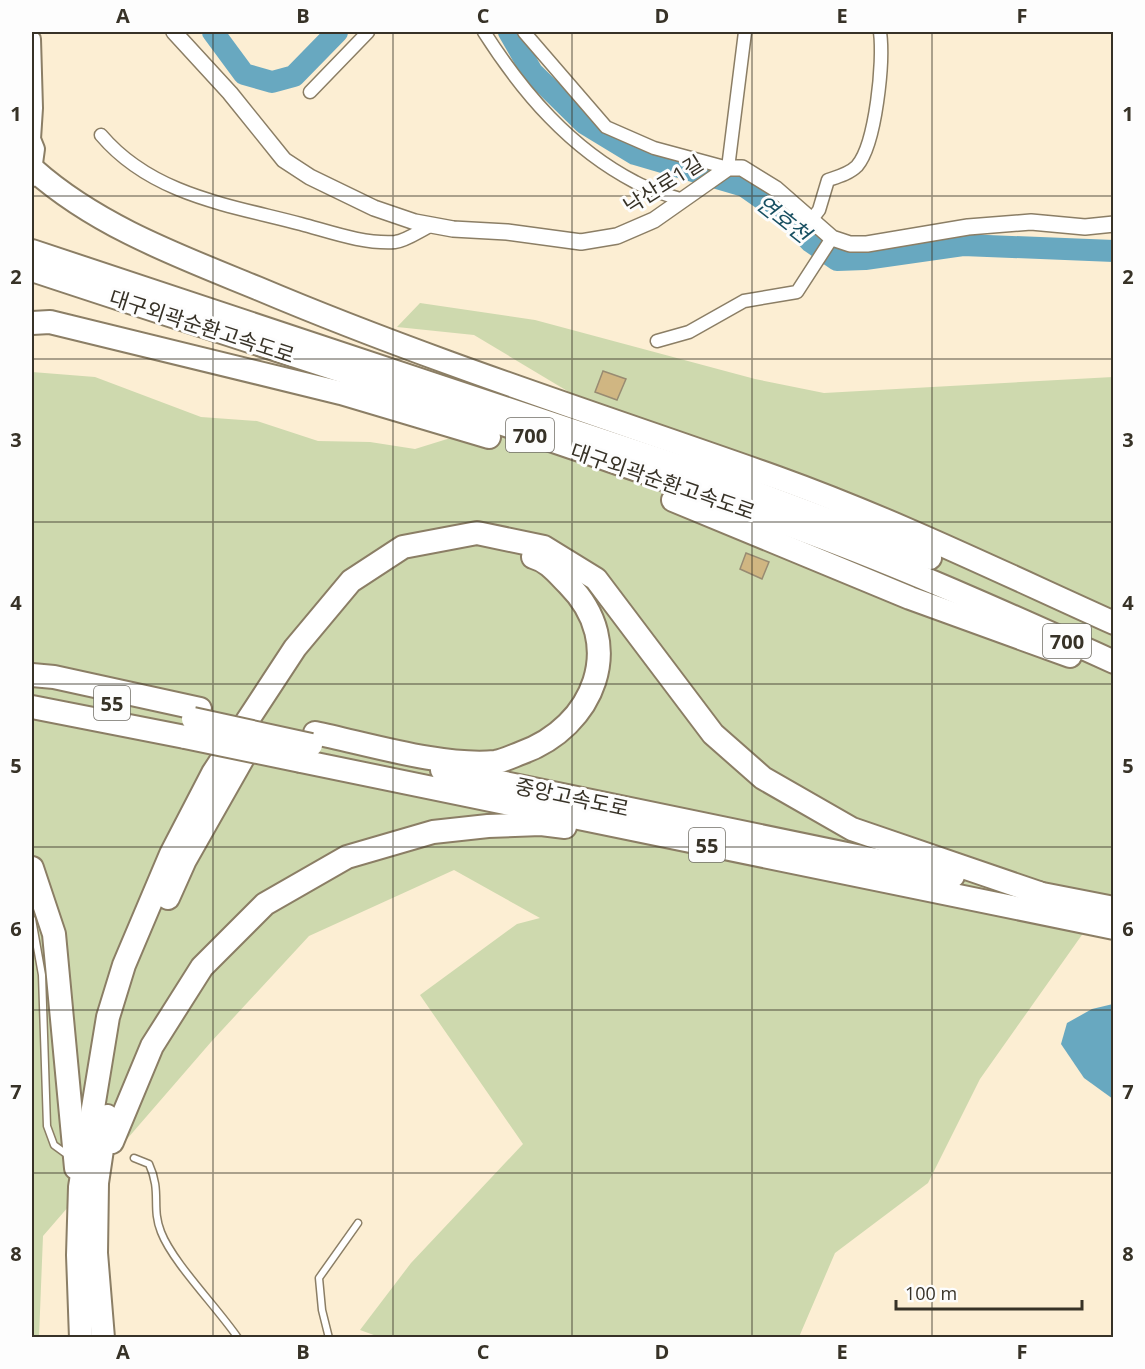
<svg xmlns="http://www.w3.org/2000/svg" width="1145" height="1369" font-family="'Open Sans','Noto Sans KR',sans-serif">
  <rect width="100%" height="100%" fill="#fceed3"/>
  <path fill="#ced9ae" d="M 420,303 L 535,320 L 755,379 L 824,393 L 1113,377 L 1113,891 L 980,1079 L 928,1183 L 835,1253 L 799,1337 L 382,1338 L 360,1330 L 411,1263 L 523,1144 L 420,995 L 517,924 L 540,918 L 454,870 L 309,936 L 211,1042 L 43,1236 L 39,1337 L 32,1337 L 32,372 L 95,377 L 201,417 L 257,421 L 318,441 L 370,442 L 415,449 L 579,398 L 474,335 L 397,327 Z"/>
  <path fill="#68a8c0" d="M 1113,1004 L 1114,1004 L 1113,1099 L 1084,1078 L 1061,1044 L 1067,1023 L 1092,1009 Z"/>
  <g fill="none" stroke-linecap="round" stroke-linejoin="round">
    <g stroke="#68a8c0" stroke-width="22">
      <path d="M 213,32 L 244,74 L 272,82 L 294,76 L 337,32"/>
      <path d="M 509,32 L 532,72 L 584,123 L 635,154 L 744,186 L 784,214 L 811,242 L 837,260 L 865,259 L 963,245 L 1114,251"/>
    </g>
  </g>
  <g fill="#d0b682" stroke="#988b72" stroke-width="1.5">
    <path d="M 603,371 L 626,379 L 617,400 L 595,392 Z"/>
    <path d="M 746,553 L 769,562 L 762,579 L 740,569 Z"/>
  </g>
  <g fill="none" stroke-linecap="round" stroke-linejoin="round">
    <g stroke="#8b7e65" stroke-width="9">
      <g id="service">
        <path d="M 32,919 L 42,975 L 47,1126 L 54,1145 L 65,1153"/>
        <path d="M 134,1158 L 149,1164 C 162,1192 151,1207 161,1232 C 173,1263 217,1307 238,1338"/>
        <path d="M 329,1338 L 322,1310 L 319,1278 L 358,1223"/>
      </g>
    </g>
    <g stroke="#8b7e65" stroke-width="15">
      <g id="minor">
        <path d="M 484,32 C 523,93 570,148 635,182 C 649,190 666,194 682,200"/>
        <path d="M 524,32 L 606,127 L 654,148 L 728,168 L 745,32"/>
        <path d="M 310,92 L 368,32"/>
        <path d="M 101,135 C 152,195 229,205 301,224 C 331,232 363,244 395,242 C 406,241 421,230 432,225"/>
        <path d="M 812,219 L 819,210 L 828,180 C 837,177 849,174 857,166 C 876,144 884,61 880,32"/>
        <path d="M 657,341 L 689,332 L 744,301 L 797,292 L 832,238"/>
      </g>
    </g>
    <g stroke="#8b7e65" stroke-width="18">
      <path id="tertiary" d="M 174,32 L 230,93 L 284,160 L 310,177 L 374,208 L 415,222 L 453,229 L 507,232 L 581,242 L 617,236 L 654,220 L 728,168 L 742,168 L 776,189 L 832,238 L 850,244 L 867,244 L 968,227 L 1031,222 L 1085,227 L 1114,224"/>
    </g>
    <g stroke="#8b7e65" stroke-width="20">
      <path id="secondary" d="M 32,39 L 34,108 L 32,139 L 36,149 L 32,178"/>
    </g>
    <g stroke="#8b7e65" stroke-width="26">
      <g id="motorway">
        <path d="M 34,170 C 97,226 179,256 257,288 C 427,360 603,416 778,478 C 892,519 1003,573 1114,623"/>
        <path d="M 32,251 L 733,484 L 930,558"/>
        <path d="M 32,270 C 297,358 565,439 826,539 C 923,576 1019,619 1114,662"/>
        <path d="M 32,323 L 50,322 L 341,393 L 489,437"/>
        <path d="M 673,500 L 910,598 L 1070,656"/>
        <path d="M 32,675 L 54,677 L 200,709"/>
        <path d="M 32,707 L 185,737"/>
        <path d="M 315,733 C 368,744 442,767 495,762 C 503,761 513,756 521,753 C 594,727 628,644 568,584 C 557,573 548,561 533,557"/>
        <path d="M 301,761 L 1114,928"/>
        <path d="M 442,770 L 953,876"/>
        <path d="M 32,868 L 54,934 L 76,1168"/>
        <path d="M 1027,891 L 1114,908"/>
        <path d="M 168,898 L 185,860 L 256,735"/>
        <path d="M 112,1142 L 152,1046 L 202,967 L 265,904 L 347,857 L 433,832 L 488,826 L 541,824 L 565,827"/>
        <path d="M 81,1338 L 78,1255 L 80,1187 L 108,1017 L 124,965 L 171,854 L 213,773 L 295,648 L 351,581 L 403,547 L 477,533 L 544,547 L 596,579 L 713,734 L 763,778 L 852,829 L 1039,893"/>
        <path d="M 103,1338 L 96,1253 L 97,1183 L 107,1116"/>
      </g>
    </g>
    <use href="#service" stroke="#fff" stroke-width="6"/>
    <use href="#minor" stroke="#fff" stroke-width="12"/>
    <use href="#tertiary" stroke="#fff" stroke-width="15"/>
    <use href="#secondary" stroke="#fff" stroke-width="16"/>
    <use href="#motorway" stroke="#fff" stroke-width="22"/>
    <g stroke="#8b7e65" stroke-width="26" stroke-linecap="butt">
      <g id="motorway-bridge">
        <path d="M 193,719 L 311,745"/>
        <path d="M 185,737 L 301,761"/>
      </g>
    </g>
    <use href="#motorway-bridge" stroke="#fff" stroke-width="22"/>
  </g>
  <path fill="none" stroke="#373227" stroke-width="1.5" stroke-opacity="0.55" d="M 213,32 L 213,1338M 393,32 L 393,1338M 572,32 L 572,1338M 752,32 L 752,1338M 932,32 L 932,1338M 32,196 L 1114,196M 32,359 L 1114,359M 32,522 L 1114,522M 32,684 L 1114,684M 32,847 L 1114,847M 32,1010 L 1114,1010M 32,1173 L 1114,1173"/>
  <g text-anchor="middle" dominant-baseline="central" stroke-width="6" stroke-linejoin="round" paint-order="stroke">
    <g fill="#fdfdfd" stroke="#726f67" stroke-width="1.5">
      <rect x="506" y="418" width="48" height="34" rx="4.5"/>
      <rect x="1043" y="624" width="48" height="34" rx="4.5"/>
      <rect x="94" y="686" width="36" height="34" rx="4.5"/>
      <rect x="689" y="828" width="36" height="34" rx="4.5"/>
    </g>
    <g font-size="20" font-weight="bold" fill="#373227">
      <text x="530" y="435">700</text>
      <text x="1067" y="641">700</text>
      <text x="112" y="703">55</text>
      <text x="707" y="845">55</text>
    </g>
    <g font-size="21" fill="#373227" stroke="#fdfdfd">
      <text transform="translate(663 184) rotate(-32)">낙산로1길</text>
      <text transform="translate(202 326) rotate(18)">대구외곽순환고속도로</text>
      <text transform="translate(663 481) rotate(19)">대구외곽순환고속도로</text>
      <text transform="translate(572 797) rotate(12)">중앙고속도로</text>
    </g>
    <g font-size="22" font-style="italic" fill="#184f61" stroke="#fdfdfd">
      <text transform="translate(784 218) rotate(38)">연호천</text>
    </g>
  </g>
  <rect width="1145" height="1369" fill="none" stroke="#fdfdfd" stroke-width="66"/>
  <path d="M896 1300v9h186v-9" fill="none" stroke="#373227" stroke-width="3"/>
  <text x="905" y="1300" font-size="18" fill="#373227" stroke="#fdfdfd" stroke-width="4.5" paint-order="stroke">100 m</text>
  <rect x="33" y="33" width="1079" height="1303" fill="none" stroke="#373227" stroke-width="2"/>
  <g font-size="20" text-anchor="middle" font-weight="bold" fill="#373227">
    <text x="123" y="23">A</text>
    <text x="303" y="23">B</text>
    <text x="483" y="23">C</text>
    <text x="662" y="23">D</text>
    <text x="842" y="23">E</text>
    <text x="1022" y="23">F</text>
    <text x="16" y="121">1</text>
    <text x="1128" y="121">1</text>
    <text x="16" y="284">2</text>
    <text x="1128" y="284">2</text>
    <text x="16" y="447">3</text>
    <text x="1128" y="447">3</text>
    <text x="16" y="610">4</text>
    <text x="1128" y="610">4</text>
    <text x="16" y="773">5</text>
    <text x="1128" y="773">5</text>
    <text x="16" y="936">6</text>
    <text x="1128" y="936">6</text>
    <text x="16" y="1099">7</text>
    <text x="1128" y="1099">7</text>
    <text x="16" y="1261">8</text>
    <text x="1128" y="1261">8</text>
    <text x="123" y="1359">A</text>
    <text x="303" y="1359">B</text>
    <text x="483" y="1359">C</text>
    <text x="662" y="1359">D</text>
    <text x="842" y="1359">E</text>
    <text x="1022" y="1359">F</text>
  </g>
</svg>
